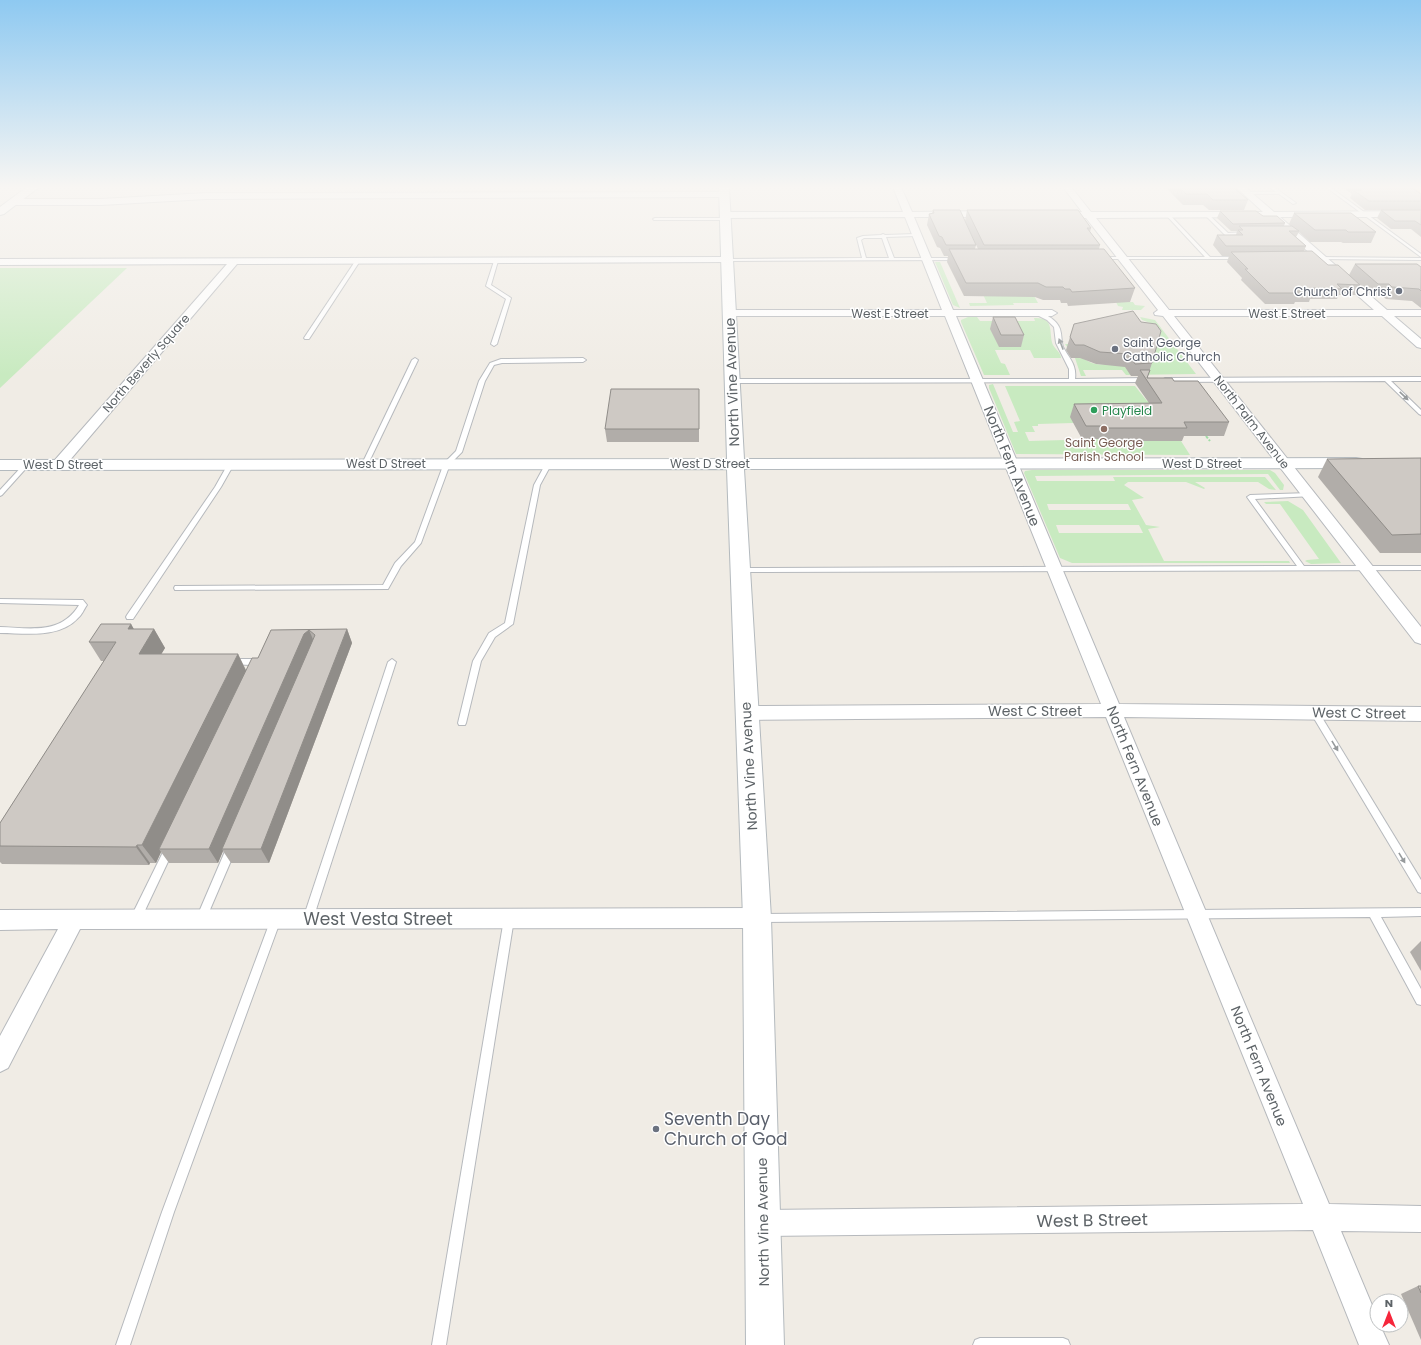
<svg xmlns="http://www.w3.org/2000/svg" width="1421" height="1345" font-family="Poppins,sans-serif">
  <rect width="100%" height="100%" fill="#f0ece5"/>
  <g fill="#c8eac0" fill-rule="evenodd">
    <path d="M 935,262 L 940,262 L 960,308 L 953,305 Z"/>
    <path d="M 0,268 L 127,268 L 0,388 Z"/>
    <path d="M 1024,277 L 1038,303 L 1013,303 L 1014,305 L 970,306 L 969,303 L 987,303 L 979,286 Z"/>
    <path d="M 1116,302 L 1133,302 L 1135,305 L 1145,306 L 1141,310 L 1122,310 L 1123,307 L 1118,306 Z"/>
    <path d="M 968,317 L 977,317 L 980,321 L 1035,321 L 1034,318 C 1056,317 1048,333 1053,345 C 1056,350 1061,353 1061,358 L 1034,358 L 1030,350 L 995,350 L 1001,363 L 1005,364 L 1010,375 L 984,375 L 961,322 L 961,320 Z"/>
    <path d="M 1140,317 L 1155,320 L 1196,374 L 1126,375 L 1122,370 L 1083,370 L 1086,376 L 1081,376 L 1075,358 L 1065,344 L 1068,344 C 1076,352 1085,362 1096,364 C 1112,368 1147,343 1161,335 L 1157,333 L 1153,324 L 1142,320 Z"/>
    <path d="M 993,384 L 1013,432 L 1018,432 L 1014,422 L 1020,421 L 1005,386 L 1135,386 L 1147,401 L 1164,401 L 1073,423 L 1038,424 L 1038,426 L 1032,426 L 1035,432 L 1025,432 L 1029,441 L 1101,439 L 1103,441 L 1181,441 L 1190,455 L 1016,454 L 989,388 L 989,385 Z"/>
    <path d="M 1032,470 L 1270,470 L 1275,473 L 1284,485 L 1283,490 L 1280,490 L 1268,474 L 1035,476 L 1037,481 L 1115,481 L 1113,477 L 1265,477 L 1276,490 L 1269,489 L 1258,482 L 1195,482 L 1205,488 L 1204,489 L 1186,482 L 1128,482 L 1124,485 L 1144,498 L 1132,500 L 1146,525 L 1160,527 L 1148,529 L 1164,561 L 1289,561 L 1290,563 L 1072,563 L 1060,558 L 1024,473 L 1025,471 ZM 1047,504 L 1128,504 L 1131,510 L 1049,510 ZM 1056,525 L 1139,525 L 1143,533 L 1059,533 Z"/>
    <path d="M 1288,501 L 1303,510 L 1341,563 L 1311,564 L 1305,561 L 1307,560 L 1319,559 L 1280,504 L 1266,504 L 1264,502 Z"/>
  </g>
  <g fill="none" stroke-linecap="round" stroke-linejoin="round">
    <g stroke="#b6b9bd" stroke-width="2">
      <g id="lane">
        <path d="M 1270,187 L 1274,187 L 1296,203 L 1293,204 L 1279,194 L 1247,194 L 1245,193 L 1247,192 L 1276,192 Z"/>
        <path d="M 1326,187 L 1330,187 L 1421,254 L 1421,257 Z"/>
        <path d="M 1166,213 L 1168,213 L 1210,257 L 1238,257 L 1240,258 L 1238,259 L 1100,259 L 1100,258 L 1102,257 L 1205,257 L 1166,215 Z"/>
        <path d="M 1205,213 L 1207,213 L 1228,233 L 1248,232 L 1250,233 L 1248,234 L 1225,235 L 1205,215 Z"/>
        <path d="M 655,218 L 726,218 L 728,219 L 726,220 L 654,220 L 653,219 Z"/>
        <path d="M 883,234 L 885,235 L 916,234 L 918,235 L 916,236 L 886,237 L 894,258 L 958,258 L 960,259 L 958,260 L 727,261 L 725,260 L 727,259 L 862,258 L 857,238 L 863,236 L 881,235 ZM 864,238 L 882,238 L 889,258 L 866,258 L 861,240 Z"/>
        <path d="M 1318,257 L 1421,258 L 1421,260 L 1316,259 L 1316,258 Z"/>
        <path d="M 356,260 L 360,261 L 309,339 L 305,339 L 304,338 Z"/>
        <path d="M 496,260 L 498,261 L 491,285 L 511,298 L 497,344 L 494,346 L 491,344 L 506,299 L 486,286 L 494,261 Z"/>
        <path d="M 1035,312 C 1044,312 1057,320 1060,329 C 1062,335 1061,341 1063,347 C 1069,358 1077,365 1075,379 L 1147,378 L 1150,380 L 1147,382 L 732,383 L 729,381 L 732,379 L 1069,379 L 1069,369 L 1056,343 L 1054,327 L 1047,320 L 1035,314 Z"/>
        <path d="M 415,358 L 418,360 L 368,464 L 367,465 L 363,465 L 362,464 L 412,360 Z"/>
        <path d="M 501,359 L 583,358 L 586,360 L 583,362 L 502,363 L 494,365 L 485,381 L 462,452 L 450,464 L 421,543 L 401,566 L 388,589 L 175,590 L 174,588 L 175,586 L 178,586 L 383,585 L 395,563 L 415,542 L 444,463 L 456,451 L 479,381 L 490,363 Z"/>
        <path d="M 1421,377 L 1421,381 L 1391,381 L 1421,410 L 1421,415 L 1419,414 L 1385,381 L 1165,382 L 1162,380 L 1165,378 Z"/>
        <path d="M 549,461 L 552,463 L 540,485 L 513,624 L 495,637 L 481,661 L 466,723 L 465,725 L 459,725 L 458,723 L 473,661 L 489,633 L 505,623 L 534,485 L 546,463 Z"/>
        <path d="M 27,462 L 29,463 L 29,465 L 2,495 L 0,496 L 0,490 L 25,463 Z"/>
        <path d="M 231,462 L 234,464 L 221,487 L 133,619 L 127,619 L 126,617 L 127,615 L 215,487 L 228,464 Z"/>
        <path d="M 1310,493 L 1313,495 L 1312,496 L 1255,499 L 1304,566 L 1421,566 L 1421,570 L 740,572 L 736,570 L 740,568 L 1297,566 L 1247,497 L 1250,495 Z"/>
        <path d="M 0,599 L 80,600 L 83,600 L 87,605 C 84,609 82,615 78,618 C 59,639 25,633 0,633 L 0,627 C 30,628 61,635 79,605 L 0,603 Z"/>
        <path d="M 231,659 L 254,659 L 257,660 L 259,667 L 255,670 L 252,669 L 251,665 L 228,664 L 227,662 Z"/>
        <path d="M 392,659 L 396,662 L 313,919 L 312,922 L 308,923 L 304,922 L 303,919 L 388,662 Z"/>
        <path d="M 1315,710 L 1318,711 L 1421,880 L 1421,893 L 1418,892 L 1312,715 L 1311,713 L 1312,711 Z"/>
        <path d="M 169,845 L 172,846 L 174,849 L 140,921 L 136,922 L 132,921 L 131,918 L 132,915 L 166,846 Z"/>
        <path d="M 231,845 L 234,846 L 236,849 L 206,919 L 205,922 L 201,923 L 197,922 L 196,919 L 226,849 L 228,846 Z"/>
        <path d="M 1421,908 L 1421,916 L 1381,917 L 1421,989 L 1421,1005 L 1417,1004 L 1370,917 L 760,922 L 756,921 L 755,918 L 756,915 L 760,914 Z"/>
        <path d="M 276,915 L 280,916 L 281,919 L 174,1212 L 130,1345 L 116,1345 L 162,1212 L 271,919 L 272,916 Z"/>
        <path d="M 509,915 L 513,916 L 514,919 L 446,1345 L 432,1345 L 504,919 L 505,916 Z"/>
        <path d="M 980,1338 L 1063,1338 L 1068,1340 L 1070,1345 L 973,1345 L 975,1340 Z"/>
      </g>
    </g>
    <g stroke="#b6b9bd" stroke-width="2">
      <g id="street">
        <path d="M 893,187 L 901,187 L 912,212 L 989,211 L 993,214 L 989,217 L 914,217 L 953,310 L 1052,310 L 1057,313 L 1052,316 L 956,316 L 1119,704 L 1421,707 L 1421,721 L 1124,717 L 1329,1204 L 1421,1206 L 1421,1232 L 1341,1231 L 1377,1317 L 1377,1325 L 1380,1325 L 1389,1345 L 1359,1345 L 1313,1230 L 763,1236 L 754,1232 L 750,1223 L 754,1214 L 763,1210 L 1303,1204 L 1106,717 L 746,720 L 740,718 L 737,713 L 740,708 L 746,706 L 1101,704 L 945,316 L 729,316 L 724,313 L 729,310 L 942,310 L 905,217 L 726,218 L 722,215 L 726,212 L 903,212 Z"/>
        <path d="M 1063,187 L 1071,187 L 1091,212 L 1263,212 L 1236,187 L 1245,187 L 1274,212 L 1421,211 L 1421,217 L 1280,217 L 1387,310 L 1421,310 L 1421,316 L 1394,316 L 1421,339 L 1421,348 L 1417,347 L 1382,316 L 1174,316 L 1421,627 L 1421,644 L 1415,642 L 1163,316 L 1155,315 L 1154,313 L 1158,310 L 1086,218 L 1056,217 L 1055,215 L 1059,212 L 1082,212 ZM 1269,217 L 1374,310 L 1169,310 L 1096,218 Z"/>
        <path d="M 725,192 L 728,193 L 728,197 L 206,199 L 101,205 L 15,205 L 11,202 L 15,199 L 101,199 L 206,193 Z"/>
        <path d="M 727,257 L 730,258 L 732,260 L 730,262 L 237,264 L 64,467 L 54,467 L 52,464 L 54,461 L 227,264 L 0,265 L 0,259 Z"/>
        <path d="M 757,908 L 765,911 L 768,918 L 765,925 L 757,928 L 80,929 L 8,1068 L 0,1072 L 0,1036 L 58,929 L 0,930 L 0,910 Z"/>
      </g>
    </g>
    <g stroke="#b4babe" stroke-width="2">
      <g id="secondary">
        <path d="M 27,187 L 39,187 L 4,214 L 0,215 L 0,207 Z"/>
        <path d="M 719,187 L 729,187 L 744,459 L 1356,458 L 1362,459 L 1365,463 L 1362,467 L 1356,468 L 744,469 L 771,918 L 784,1345 L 746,1345 L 743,918 L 727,469 L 0,470 L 0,460 L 727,459 Z"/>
      </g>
    </g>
    <g stroke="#fcae53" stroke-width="2">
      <path id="primary" d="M 1411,187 L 1421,187 L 1421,193 Z"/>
    </g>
    <g stroke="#a2dda7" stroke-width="2" stroke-dasharray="3 1.5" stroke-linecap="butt">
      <path d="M 1206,436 L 1210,441"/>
      <path d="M 1078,439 L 1079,442"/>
    </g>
    <use href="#lane" fill="#fff" fill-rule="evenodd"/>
    <use href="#street" fill="#fff" fill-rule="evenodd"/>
    <use href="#secondary" fill="#fff" fill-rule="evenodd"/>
    <use href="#primary" fill="#ffe3ac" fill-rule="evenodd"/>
  </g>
  <g fill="#b1ada9">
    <path d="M 1165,187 L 1233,187 L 1248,200 L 1244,210 L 1209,210 L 1203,205 L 1183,205 Z"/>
    <path d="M 1342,187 L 1410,187 L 1421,194 L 1421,237 L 1411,229 L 1391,229 L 1377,218 L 1381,210 L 1413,210 L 1365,210 L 1350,198 L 1352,194 Z"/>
    <path d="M 933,210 L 976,245 L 975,249 L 978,249 L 965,221 L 967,210 L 1091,228 L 1090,232 L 1100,245 L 1099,249 L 1135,288 L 1130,302 L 1068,306 L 1067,303 L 1061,303 L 1060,300 L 1043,300 L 1035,297 L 964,296 L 947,262 L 948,256 L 944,256 L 940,248 L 937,247 L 927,225 L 929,214 L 932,213 Z"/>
    <path d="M 1220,211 L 1263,216 L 1285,223 L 1284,226 L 1291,226 L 1289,224 L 1294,213 L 1376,232 L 1371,243 L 1343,243 L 1341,242 L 1310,242 L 1299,232 L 1296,237 L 1306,246 L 1304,251 L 1328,265 L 1349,275 L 1355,264 L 1421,267 L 1421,308 L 1412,301 L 1386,299 L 1382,296 L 1372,295 L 1360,285 L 1355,295 L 1339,295 L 1337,299 L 1310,299 L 1309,302 L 1295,302 L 1294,304 L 1265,304 L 1241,280 L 1242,278 L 1227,262 L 1229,256 L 1222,256 L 1213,245 L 1217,235 L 1236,235 L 1237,231 L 1231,231 L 1217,218 Z"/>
    <path d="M 993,317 L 1024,335 L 1021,347 L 999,347 L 990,329 Z"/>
    <path d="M 1074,324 L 1152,363 L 1147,378 L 1174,381 L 1229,422 L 1224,436 L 1184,436 L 1182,441 L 1102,441 L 1101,439 L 1082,439 L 1070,417 L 1074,404 L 1149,403 L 1135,383 L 1138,376 L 1131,376 L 1125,367 L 1096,364 L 1080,358 L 1071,358 L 1066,350 Z"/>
    <path d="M 699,389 L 699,442 L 607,442 L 605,429 Z"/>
    <path d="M 1421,458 L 1421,553 L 1380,553 L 1318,477 L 1327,459 Z"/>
    <path d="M 131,624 L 133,629 L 154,629 L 165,648 L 161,654 L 238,654 L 246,670 L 258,658 L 271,630 L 347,629 L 352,643 L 269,863 L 231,863 L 223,851 L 218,863 L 169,863 L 161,852 L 156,863 L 150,863 L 149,865 L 2,864 L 0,862 L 0,823 L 104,661 L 101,661 L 89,642 Z"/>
    <path d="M 1421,941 L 1421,971 L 1410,952 Z"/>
    <path d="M 1418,1286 L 1421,1286 L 1421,1340 L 1401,1294 Z"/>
  </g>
  <g fill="#908d89">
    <path d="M 131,624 L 142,643 L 128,629 Z"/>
    <path d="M 154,629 L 165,648 L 150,673 L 139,654 Z"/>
    <path d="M 347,629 L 352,643 L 269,863 L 261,849 Z"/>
    <path d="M 309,630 L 315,644 L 222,849 L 223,851 L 218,863 L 209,849 L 304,634 Z"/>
    <path d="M 238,654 L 247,673 L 159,849 L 161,852 L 156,863 L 142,845 Z"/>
    <path d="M 137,845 L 150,863 L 149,865 L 136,847 Z"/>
  </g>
  <g fill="#cec9c4" stroke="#908d89">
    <path d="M 1179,187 L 1233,187 L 1248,200 L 1213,200 L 1207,194 L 1186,194 Z"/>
    <path d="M 1357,187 L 1410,187 L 1421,194 L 1421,201 L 1369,201 L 1353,190 L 1362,190 Z"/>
    <path d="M 933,210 L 960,210 L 976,245 L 946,245 L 942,237 L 939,236 L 929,214 L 934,213 Z"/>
    <path d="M 967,210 L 1078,210 L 1091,228 L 1087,228 L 1100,245 L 984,245 Z"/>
    <path d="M 1381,210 L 1421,210 L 1421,225 L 1415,221 L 1395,221 Z"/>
    <path d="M 1220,211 L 1256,211 L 1263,216 L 1277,216 L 1285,223 L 1233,224 Z"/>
    <path d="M 1294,213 L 1351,213 L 1376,232 L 1348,232 L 1346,230 L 1315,230 Z"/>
    <path d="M 1239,226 L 1292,226 L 1299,231 L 1289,231 L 1306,246 L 1226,246 L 1217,235 L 1243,235 L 1238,230 L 1243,230 Z"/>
    <path d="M 949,249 L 1104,249 L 1135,288 L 1072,292 L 1070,289 L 1065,289 L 1063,287 L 1046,287 L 1038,283 L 966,283 Z"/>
    <path d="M 1312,251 L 1328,265 L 1338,265 L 1360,285 L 1337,284 L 1342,289 L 1311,288 L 1314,291 L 1296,291 L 1299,293 L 1269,293 L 1245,269 L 1248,269 L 1231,252 Z"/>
    <path d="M 1355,264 L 1417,264 L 1421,267 L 1421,291 L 1419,289 L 1392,287 L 1389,284 L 1378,284 Z"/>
    <path d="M 1133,311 L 1141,322 L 1156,324 L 1161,331 L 1152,363 L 1135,364 L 1129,354 L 1100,352 L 1084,345 L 1075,345 L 1070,337 L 1074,324 Z"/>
    <path d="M 993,317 L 1015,317 L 1024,335 L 1001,335 Z"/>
    <path d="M 1140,370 L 1150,370 L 1147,378 L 1172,378 L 1174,381 L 1198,381 L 1229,422 L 1184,422 L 1187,428 L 1107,428 L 1106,426 L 1086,426 L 1074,404 L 1162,403 Z"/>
    <path d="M 611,389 L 699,389 L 699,429 L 605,429 Z"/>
    <path d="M 1421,458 L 1421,534 L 1392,535 L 1327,459 Z"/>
    <path d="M 101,624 L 131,624 L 128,629 L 154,629 L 139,654 L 238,654 L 142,845 L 137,845 L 136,847 L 0,846 L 0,823 L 116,642 L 89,642 Z"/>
    <path d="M 347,629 L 261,849 L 222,849 L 315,635 L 309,630 L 304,634 L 209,849 L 159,849 L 252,658 L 258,658 L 271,630 Z"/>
    <path d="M 1418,1286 L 1421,1286 L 1421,1293 Z"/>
  </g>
  <defs><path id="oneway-solid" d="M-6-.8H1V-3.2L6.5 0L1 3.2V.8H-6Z"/></defs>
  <g fill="#969a9c">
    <use href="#oneway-solid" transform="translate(1061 344) rotate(-111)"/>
    <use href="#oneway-solid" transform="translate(1404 396) rotate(44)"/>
    <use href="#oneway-solid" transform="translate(1335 746) rotate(59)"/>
    <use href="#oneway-solid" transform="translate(1402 858) rotate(59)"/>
  </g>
  <linearGradient id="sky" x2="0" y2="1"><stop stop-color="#8ec9f1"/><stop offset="0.5" stop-color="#f8f6f3"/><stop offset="1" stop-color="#f8f6f3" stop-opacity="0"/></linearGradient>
  <rect width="1421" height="375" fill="url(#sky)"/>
  <g fill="#6b7280" stroke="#fff" stroke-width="1.5">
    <circle cx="1399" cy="291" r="4"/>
    <circle cx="1115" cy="349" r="4"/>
    <circle cx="656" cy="1129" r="4"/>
  </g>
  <circle fill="#2e9e5b" stroke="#fff" stroke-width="1.5" cx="1094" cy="410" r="4"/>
  <circle fill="#8d6e63" stroke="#fff" stroke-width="1.5" cx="1104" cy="429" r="4"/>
  <g text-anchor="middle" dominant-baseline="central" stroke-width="3" stroke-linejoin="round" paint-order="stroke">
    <g font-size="12" fill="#5b616d" stroke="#fff" text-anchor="end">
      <text x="1391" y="291">Church of Christ</text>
      <text x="1123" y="342" text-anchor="start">Saint George<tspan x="1123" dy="14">Catholic Church</tspan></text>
    </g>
    <g font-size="12" fill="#5d6367" stroke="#fff">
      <text x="890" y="313">West E Street</text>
      <text x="1287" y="313">West E Street</text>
      <text transform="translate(146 363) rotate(-49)">North Beverly Square</text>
      <text transform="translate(1252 422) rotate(52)">North Palm Avenue</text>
      <text x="386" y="463">West D Street</text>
      <text x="710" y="463">West D Street</text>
      <text x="1202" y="463">West D Street</text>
      <text x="63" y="464">West D Street</text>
    </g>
    <g font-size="12" fill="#27864d" stroke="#fff" text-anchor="start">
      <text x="1102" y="410">Playfield</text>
    </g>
    <g font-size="12" fill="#785e54" stroke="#fff">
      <text x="1104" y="442">Saint George<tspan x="1104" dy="14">Parish School</tspan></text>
    </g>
    <g font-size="14" fill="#5d6367" stroke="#fff">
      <text transform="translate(732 382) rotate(-92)">North Vine Avenue</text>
      <text transform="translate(1012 466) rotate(68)">North Fern Avenue</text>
      <text x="1035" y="711">West C Street</text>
      <text transform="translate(1359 713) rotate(1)">West C Street</text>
      <text transform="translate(749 766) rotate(-93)">North Vine Avenue</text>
      <text transform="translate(1135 766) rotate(68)">North Fern Avenue</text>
      <text transform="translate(1259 1066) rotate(68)">North Fern Avenue</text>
      <text transform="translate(763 1222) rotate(-91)">North Vine Avenue</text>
    </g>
    <g font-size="17" fill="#5d6367" stroke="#fff">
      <text x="378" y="919">West Vesta Street</text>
      <text transform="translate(1092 1220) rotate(-1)">West B Street</text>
    </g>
    <g font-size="17" fill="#5b616d" stroke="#fff" text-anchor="start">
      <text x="664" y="1119">Seventh Day<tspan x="664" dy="20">Church of God</tspan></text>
    </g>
  </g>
  <g transform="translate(1389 1313)"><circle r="19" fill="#ffffff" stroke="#bec1c2"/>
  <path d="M0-3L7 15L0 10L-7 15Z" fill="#f6263b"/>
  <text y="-6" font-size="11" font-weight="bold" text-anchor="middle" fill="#5d6367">N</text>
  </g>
</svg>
